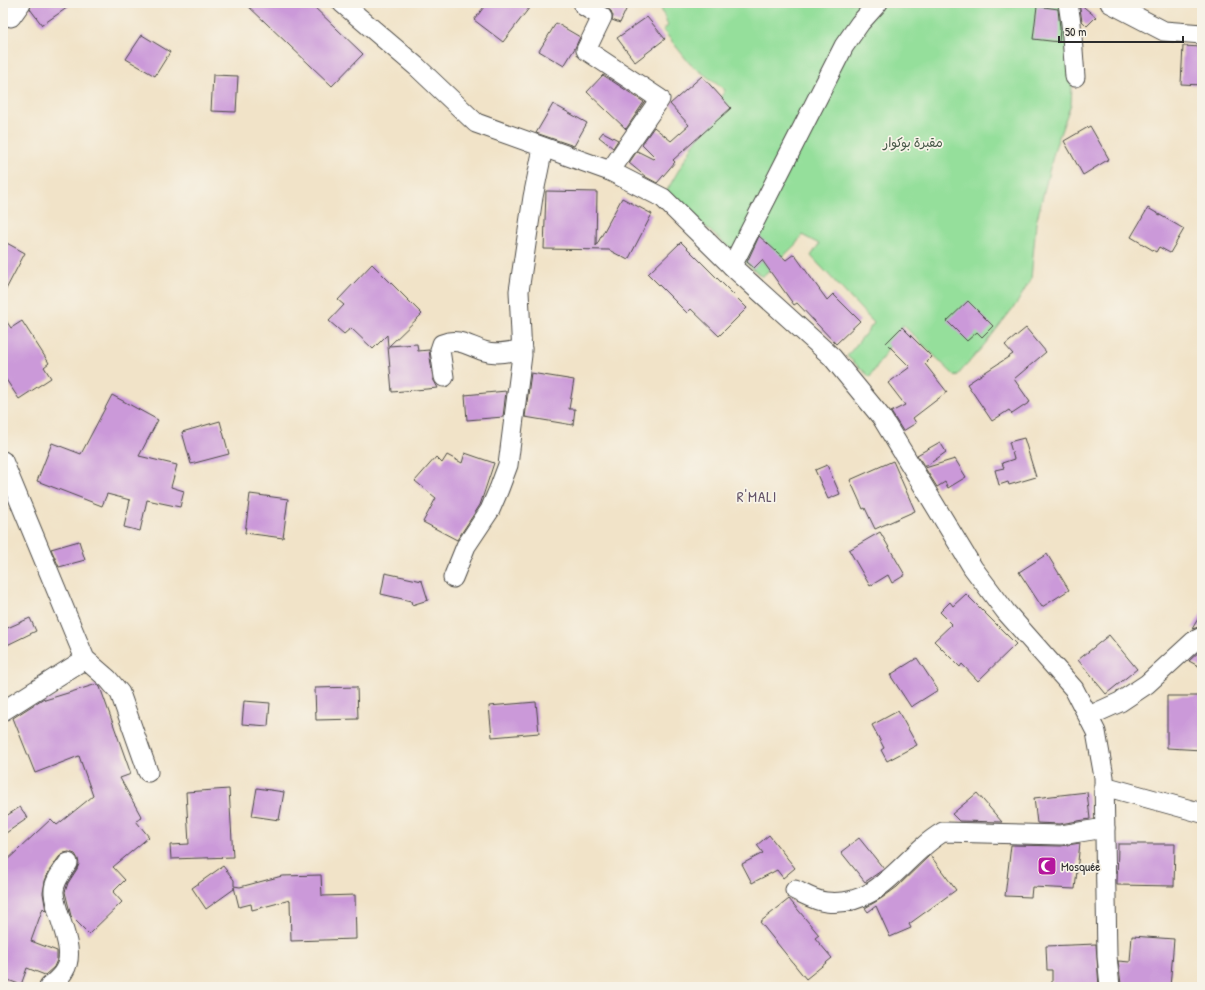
<svg xmlns="http://www.w3.org/2000/svg" width="1205" height="990" font-family="'Patrick Hand','Playpen Sans Arabic',sans-serif">
  <rect width="100%" height="100%" fill="#f7f3e8"/>
  <filter id="ink" filterUnits="userSpaceOnUse"><feTurbulence type="fractalNoise" baseFrequency=".025" numOctaves="2"/><feDisplacementMap in="SourceGraphic" scale="8" xChannelSelector="R" yChannelSelector="G"/><feConvolveMatrix kernelMatrix="1 2 1 2 8 2 1 2 1" color-interpolation-filters="sRGB"/></filter>
  <filter id="wash" filterUnits="userSpaceOnUse"><feTurbulence type="fractalNoise" baseFrequency=".012" numOctaves="4" result="noise"/><feDisplacementMap in="SourceGraphic" scale="16" xChannelSelector="R" yChannelSelector="G"/><feGaussianBlur stdDeviation="0.9" result="paint"/><feColorMatrix in="noise" values="0 0 0 0 0 0 0 0 0 0 0 0 0 0 0 0 0 1.4 0 .05"/><feComposite in="paint" operator="in"/></filter>
  <g filter="url(#wash)">
    <rect width="100%" height="100%" fill="#f1e3c8"/>
    <path fill="#95df9b" stroke="#608563" d="M 659,3 L 1065,3 L 1073,68 L 1071,104 L 1055,148 L 1036,223 L 1031,279 L 1017,303 L 985,344 L 956,377 L 903,325 L 870,377 L 847,356 L 874,323 L 811,256 L 819,244 L 802,235 L 796,244 L 762,277 L 666,192 L 725,90 L 690,64 L 663,30 L 668,26 Z"/>
    <g id="blocks">
      <g fill="#cb99d9">
        <path d="M 32,3 L 74,3 L 42,25 L 30,9 Z"/>
        <path d="M 245,3 L 310,3 L 363,54 L 332,86 Z"/>
        <path d="M 487,3 L 533,3 L 503,42 L 474,20 Z"/>
        <path d="M 600,3 L 629,3 L 620,23 L 612,20 L 613,16 L 611,11 Z"/>
        <path d="M 1079,3 L 1096,17 L 1087,26 L 1082,21 Z"/>
        <path d="M 1037,6 L 1058,9 L 1060,28 L 1059,42 L 1033,39 Z"/>
        <path d="M 647,17 L 665,39 L 635,62 L 617,38 Z"/>
        <path d="M 556,23 L 580,37 L 575,48 L 564,66 L 539,51 Z"/>
        <path d="M 142,35 L 170,52 L 155,76 L 126,59 Z"/>
        <path d="M 1183,46 L 1202,47 L 1202,85 L 1181,84 Z"/>
        <path d="M 213,75 L 238,76 L 236,112 L 211,111 Z"/>
        <path d="M 603,75 L 644,102 L 626,129 L 587,92 Z"/>
        <path d="M 702,76 L 731,108 L 673,160 L 675,162 L 657,183 L 646,177 L 629,163 L 637,151 L 653,159 L 655,157 L 642,144 L 654,127 L 671,141 L 689,125 L 670,104 Z"/>
        <path d="M 553,104 L 587,123 L 574,146 L 536,133 Z"/>
        <path d="M 1090,126 L 1109,159 L 1083,175 L 1064,141 Z"/>
        <path d="M 603,132 L 618,140 L 613,148 L 599,137 Z"/>
        <path d="M 546,191 L 597,192 L 596,246 L 622,198 L 652,214 L 628,260 L 609,250 L 544,249 Z"/>
        <path d="M 1148,208 L 1184,229 L 1170,253 L 1159,247 L 1156,252 L 1131,237 Z"/>
        <path d="M 759,236 L 786,260 L 794,254 L 827,300 L 833,294 L 860,321 L 836,344 L 797,303 L 794,305 L 762,260 L 754,268 L 747,262 Z"/>
        <path d="M 3,241 L 25,253 L 3,295 Z"/>
        <path d="M 681,242 L 747,308 L 719,336 L 691,309 L 687,313 L 648,274 Z"/>
        <path d="M 372,264 L 422,314 L 389,346 L 417,344 L 418,351 L 429,350 L 433,379 L 438,388 L 392,392 L 387,335 L 373,349 L 351,328 L 344,334 L 329,321 L 344,305 L 338,300 Z"/>
        <path d="M 968,301 L 993,326 L 982,337 L 977,332 L 967,341 L 947,321 Z"/>
        <path d="M 3,316 L 11,328 L 22,321 L 49,363 L 44,367 L 51,378 L 19,399 L 3,375 Z"/>
        <path d="M 902,327 L 932,357 L 925,364 L 947,392 L 913,418 L 916,423 L 903,431 L 891,412 L 905,405 L 888,383 L 910,367 L 886,343 Z"/>
        <path d="M 1026,328 L 1046,352 L 1014,379 L 1030,402 L 1012,414 L 1009,410 L 992,421 L 967,384 L 1013,354 L 1005,345 Z"/>
        <path d="M 531,373 L 574,380 L 569,409 L 575,409 L 573,425 L 525,417 Z"/>
        <path d="M 506,391 L 503,417 L 467,420 L 465,395 Z"/>
        <path d="M 112,395 L 158,420 L 139,456 L 177,465 L 171,487 L 184,491 L 180,507 L 147,500 L 140,531 L 124,527 L 130,500 L 107,494 L 102,506 L 37,481 L 52,443 L 81,454 Z"/>
        <path d="M 220,421 L 229,454 L 191,464 L 182,432 Z"/>
        <path d="M 1024,438 L 1036,477 L 1009,485 L 1008,482 L 999,485 L 995,470 L 1004,468 L 1002,463 L 1014,459 L 1009,442 Z"/>
        <path d="M 940,442 L 946,452 L 925,467 L 917,455 Z"/>
        <path d="M 465,453 L 494,463 L 480,505 L 457,540 L 423,522 L 436,498 L 415,481 L 436,457 L 442,463 L 447,455 L 462,463 Z"/>
        <path d="M 955,459 L 966,477 L 948,488 L 945,482 L 937,487 L 925,468 Z"/>
        <path d="M 893,461 L 915,511 L 875,529 L 865,508 L 863,509 L 850,480 Z"/>
        <path d="M 827,465 L 840,494 L 828,499 L 815,470 Z"/>
        <path d="M 250,494 L 288,499 L 283,538 L 245,533 Z"/>
        <path d="M 880,532 L 905,575 L 892,583 L 888,575 L 870,586 L 849,550 Z"/>
        <path d="M 79,541 L 85,560 L 59,567 L 51,549 Z"/>
        <path d="M 1047,554 L 1069,590 L 1042,607 L 1019,572 Z"/>
        <path d="M 385,573 L 422,581 L 428,600 L 412,605 L 411,601 L 381,594 Z"/>
        <path d="M 966,594 L 1016,644 L 978,681 L 962,664 L 960,667 L 934,641 L 952,624 L 940,612 L 950,602 L 953,606 Z"/>
        <path d="M 1202,612 L 1202,626 L 1192,629 Z"/>
        <path d="M 30,618 L 36,631 L 3,647 L 3,630 Z"/>
        <path d="M 1109,635 L 1137,669 L 1106,694 L 1078,660 Z"/>
        <path d="M 1202,649 L 1202,668 L 1189,661 Z"/>
        <path d="M 917,658 L 938,690 L 911,707 L 890,675 Z"/>
        <path d="M 97,684 L 100,687 L 131,774 L 120,778 L 142,818 L 136,821 L 149,837 L 113,867 L 125,880 L 113,892 L 122,902 L 89,934 L 71,916 L 65,892 L 68,883 L 77,869 L 79,864 L 78,859 L 75,854 L 69,852 L 64,853 L 59,857 L 49,871 L 45,881 L 43,893 L 46,911 L 43,908 L 31,941 L 57,951 L 57,960 L 54,967 L 45,975 L 27,968 L 21,985 L 3,978 L 3,864 L 51,819 L 57,825 L 93,796 L 79,756 L 35,773 L 13,718 L 44,698 L 45,700 Z"/>
        <path d="M 357,687 L 358,719 L 316,720 L 315,688 Z"/>
        <path d="M 1167,696 L 1202,696 L 1202,750 L 1167,748 Z"/>
        <path d="M 244,701 L 270,703 L 268,726 L 242,724 Z"/>
        <path d="M 536,702 L 539,733 L 492,737 L 489,706 Z"/>
        <path d="M 898,711 L 917,745 L 887,761 L 881,750 L 884,748 L 872,725 Z"/>
        <path d="M 257,788 L 284,792 L 279,820 L 252,816 Z"/>
        <path d="M 229,789 L 233,857 L 171,859 L 170,845 L 189,844 L 186,792 Z"/>
        <path d="M 1087,792 L 1090,819 L 1060,824 L 1037,823 L 1034,798 Z"/>
        <path d="M 977,793 L 1002,822 L 959,821 L 952,814 Z"/>
        <path d="M 20,807 L 28,818 L 3,835 L 3,818 Z"/>
        <path d="M 769,835 L 795,868 L 783,878 L 777,870 L 752,883 L 742,864 L 763,853 L 757,845 Z"/>
        <path d="M 859,838 L 884,869 L 865,882 L 841,852 Z"/>
        <path d="M 1080,843 L 1075,889 L 1032,887 L 1031,897 L 1005,896 L 1011,845 L 1061,846 Z"/>
        <path d="M 1118,844 L 1175,844 L 1174,886 L 1117,885 Z"/>
        <path d="M 930,855 L 956,890 L 909,924 L 911,928 L 890,937 L 876,906 L 868,912 L 865,908 L 882,898 L 897,887 Z"/>
        <path d="M 223,866 L 234,880 L 234,886 L 240,887 L 282,876 L 321,875 L 322,896 L 355,895 L 356,939 L 291,941 L 290,900 L 252,910 L 251,904 L 239,907 L 234,887 L 234,889 L 206,909 L 192,888 Z"/>
        <path d="M 789,899 L 819,935 L 815,938 L 832,958 L 806,979 L 760,922 Z"/>
        <path d="M 1132,936 L 1174,939 L 1170,987 L 1121,984 L 1118,961 L 1130,962 Z"/>
        <path d="M 1096,944 L 1099,987 L 1052,987 L 1052,970 L 1047,970 L 1046,946 Z"/>
      </g>
    </g>
  </g>
  <g filter="url(#ink)">
    <use href="#blocks" fill-opacity="0" stroke="#494743" stroke-width="1"/>
    <g fill="none" stroke-linecap="round" stroke-linejoin="round">
      <g stroke="#494743" stroke-width="21">
        <g id="minor">
          <path d="M 342,3 L 417,67 L 476,123 L 610,171 L 663,198 L 737,271 L 832,357 L 882,418 L 973,568 L 1006,612 L 1074,689 L 1096,732 L 1104,777 L 1107,956 L 1110,987"/>
          <path d="M 1068,3 L 1071,23 L 1075,77"/>
          <path d="M 1110,3 L 1164,31 L 1202,34"/>
          <path d="M 584,6 L 602,17 L 586,50 L 660,99 L 610,171"/>
          <path d="M 11,17 L 21,3"/>
          <path d="M 732,266 L 844,46 L 860,23 L 878,3"/>
          <path d="M 444,377 L 440,350 L 442,344 C 459,337 468,346 484,351 C 496,355 510,352 522,349"/>
          <path d="M 3,461 L 85,659 L 108,679 L 120,693 L 148,772"/>
          <path d="M 453,578 L 466,546 L 490,510 L 499,489 L 508,465 L 522,355 L 519,291 L 533,197 L 543,148"/>
          <path d="M 3,711 L 85,659"/>
          <path d="M 1089,716 L 1120,702 L 1147,684 L 1194,641 L 1202,637"/>
          <path d="M 1104,786 L 1202,813"/>
          <path d="M 795,890 C 804,894 816,901 826,902 C 881,908 902,856 943,832 L 1061,835 L 1105,828"/>
          <path d="M 49,987 C 54,982 61,977 64,971 C 78,950 55,915 54,893 C 53,882 62,872 68,863"/>
        </g>
      </g>
      <use href="#minor" stroke="#fff" stroke-width="19"/>
    </g>
  </g>
  <defs>
    <g id="mosque-square" transform="scale(1)"><rect x="-9" y="-9" width="18" height="18" rx="4" fill="#b5179e" stroke="#f7f3e8"/><path d="M3.5-4.9A6 6 0 1 0 3.5 4.9A5 5 0 1 1 3.5-4.9Z" fill="#fff"/></g>
  </defs>
  <g fill-rule="evenodd">
    <use href="#mosque-square" x="1047" y="866"/>
  </g>
  <g text-anchor="middle" dominant-baseline="central" stroke-width="3.5" stroke-linejoin="round" paint-order="stroke">
    <g font-size="13" fill="#465847" stroke="#f7f3e8">
      <text x="913" y="142">مقبرة بوكوار</text>
    </g>
    <g font-size="13" fill="#2b2b2b" stroke="#f7f3e8" text-anchor="start">
      <text x="1061" y="866">Mosquée</text>
    </g>
    <g font-size="15" letter-spacing="1" fill="#635268" stroke="#f7f3e8">
      <text x="757" y="496">R'MALI</text>
    </g>
  </g>
  <rect width="1205" height="990" fill="none" stroke="#f7f3e8" stroke-width="16"/>
  <path d="M1059 36v6h124v-6" fill="none" stroke="#2b2b2b" stroke-width="2"/>
  <text x="1065" y="36" font-size="12" fill="#2b2b2b" stroke="#f7f3e8" stroke-width="3" paint-order="stroke">50 m</text>
</svg>
